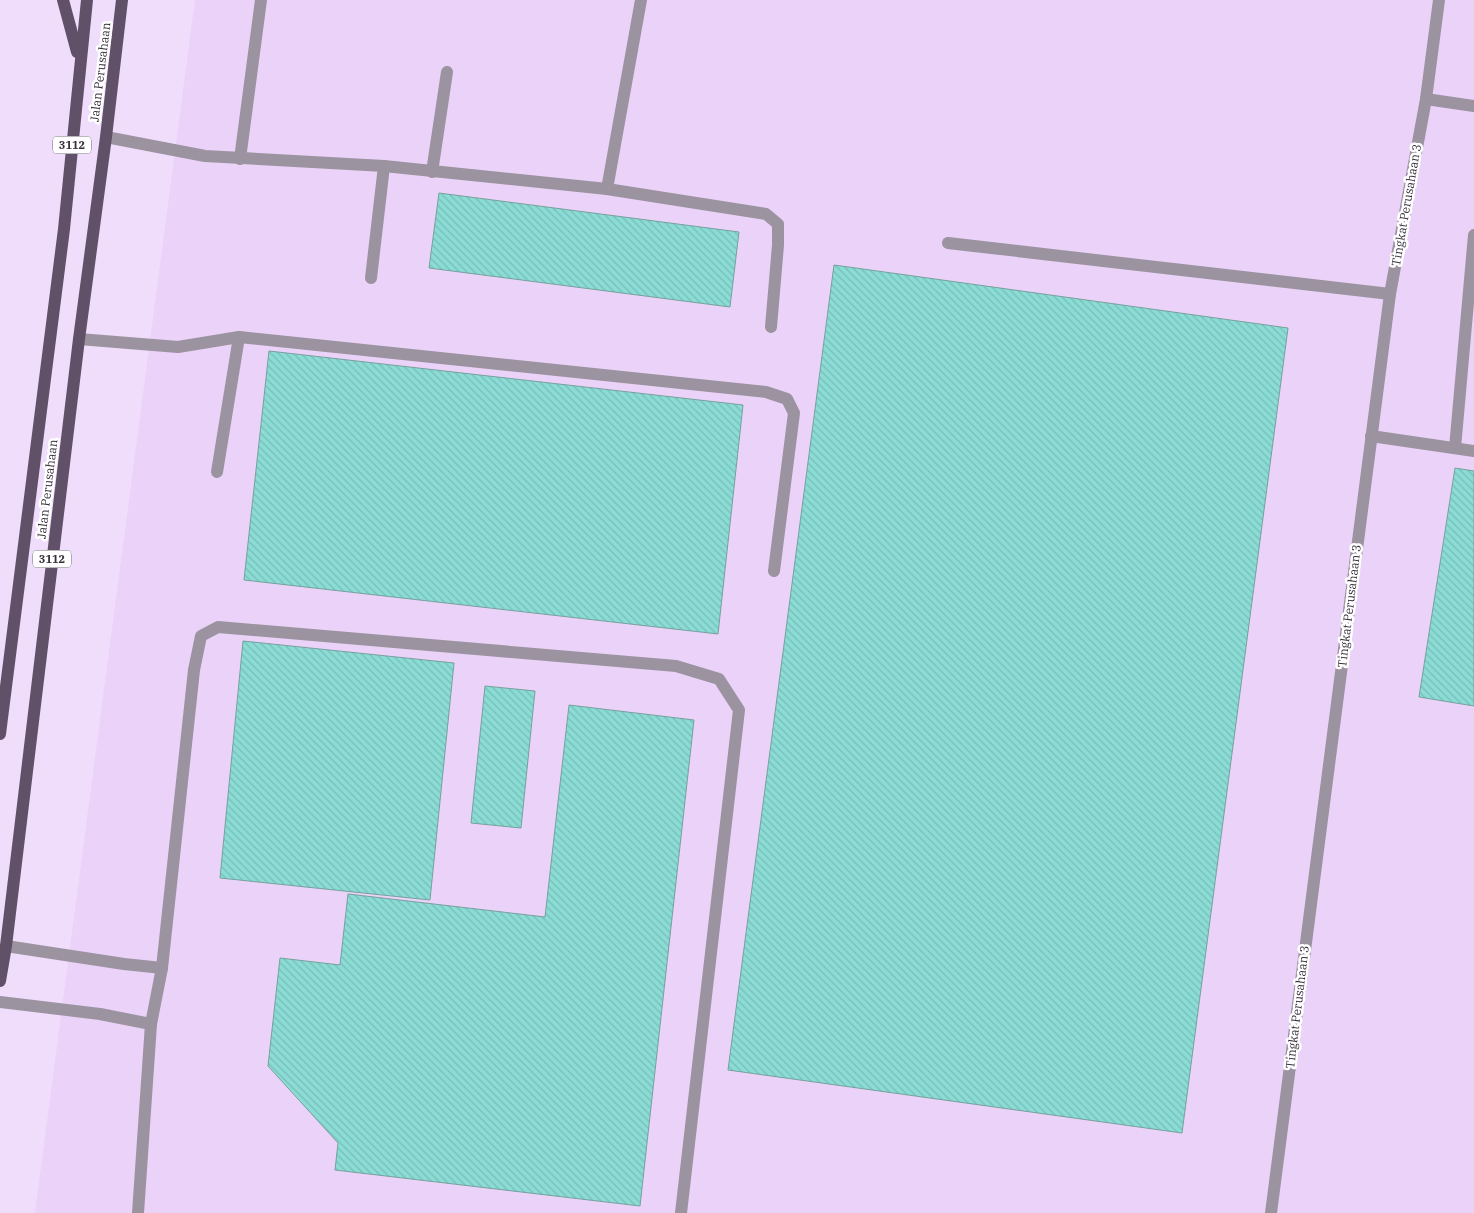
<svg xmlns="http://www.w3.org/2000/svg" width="1474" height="1213" font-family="'IBM Plex Serif',serif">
  <defs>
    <pattern id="building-back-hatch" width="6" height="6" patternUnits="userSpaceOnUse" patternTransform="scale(1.25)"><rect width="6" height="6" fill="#8adcd5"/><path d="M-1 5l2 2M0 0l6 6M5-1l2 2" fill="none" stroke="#78bdb8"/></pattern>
  </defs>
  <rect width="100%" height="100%" fill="#f0dcfb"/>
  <path fill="#ead2f8" d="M 195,0 L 1474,0 L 1474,1213 L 35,1213 Z"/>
  <g fill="url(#building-back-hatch)" stroke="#76a19d">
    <path d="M 439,193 L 739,232 L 730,307 L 429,268 Z"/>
    <path d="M 834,265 L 1288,328 L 1182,1133 L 728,1070 Z"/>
    <path d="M 269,351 L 743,405 L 718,634 L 244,580 Z"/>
    <path d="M 1455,468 L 1474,471 L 1474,706 L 1419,697 Z"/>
    <path d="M 243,641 L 454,663 L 430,900 L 220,878 Z"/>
    <path d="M 485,686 L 535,691 L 521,828 L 471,823 Z"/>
    <path d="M 569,705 L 694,720 L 640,1206 L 335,1170 L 338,1143 L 268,1066 L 280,958 L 340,965 L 348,894 L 545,917 Z"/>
  </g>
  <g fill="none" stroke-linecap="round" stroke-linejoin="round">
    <g stroke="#9b93a0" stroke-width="12">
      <path d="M 1426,99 L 1474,106"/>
      <path d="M 106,137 L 205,156 L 384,166 L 607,189 L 766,214 L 778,224 L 778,245 L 771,327"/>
      <path d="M 240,159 L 261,0"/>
      <path d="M 432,172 L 447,72"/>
      <path d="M 607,189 L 641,0"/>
      <path d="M 948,243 L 1390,294"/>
      <path d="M 371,278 L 384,166"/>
      <path d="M 79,339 L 178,347 L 239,337 L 766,392 L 787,399 L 794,413 L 774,571"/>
      <path d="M 1371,436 L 1474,451"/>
      <path d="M 1455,448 L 1474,235"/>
      <path d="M 217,472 L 239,337"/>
      <path d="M 6,946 L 124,964 L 162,968"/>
      <path d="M 0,1002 L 100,1014 L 151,1024"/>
      <path d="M 138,1213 L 151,1024 L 162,968 L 194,670 L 201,636 L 218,627 L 676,666 L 719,679 L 739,710 L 681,1213"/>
    </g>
    <path stroke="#9b93a0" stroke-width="12" d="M 1271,1213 L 1390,294 L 1426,99 L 1439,0"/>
    <g stroke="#605168" stroke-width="12">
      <path d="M 63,0 L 77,52"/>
      <path d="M 0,734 L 64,229 L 87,0"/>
      <path d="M 0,981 L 6,946 L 79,339 L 106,137 L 122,0"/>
    </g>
  </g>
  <g text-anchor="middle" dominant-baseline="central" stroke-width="5" stroke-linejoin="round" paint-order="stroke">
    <g fill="#fff" stroke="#736e76" stroke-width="1">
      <rect x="53" y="136.5" width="38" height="17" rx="4"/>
      <rect x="33" y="550.5" width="38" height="17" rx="4"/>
    </g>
    <g font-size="11" font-weight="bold" fill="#37303b">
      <text x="72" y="145">3112</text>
      <text x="52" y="559">3112</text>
    </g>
    <g font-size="12" fill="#37303b" stroke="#fff">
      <text transform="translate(100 72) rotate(-83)">Jalan Perusahaan</text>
      <text transform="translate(1406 205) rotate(-80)">Tingkat Perusahaan 3</text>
      <text transform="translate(47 489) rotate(-83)">Jalan Perusahaan</text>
      <text transform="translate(1349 606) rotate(-83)">Tingkat Perusahaan 3</text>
      <text transform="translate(1297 1007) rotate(-83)">Tingkat Perusahaan 3</text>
    </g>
  </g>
</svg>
